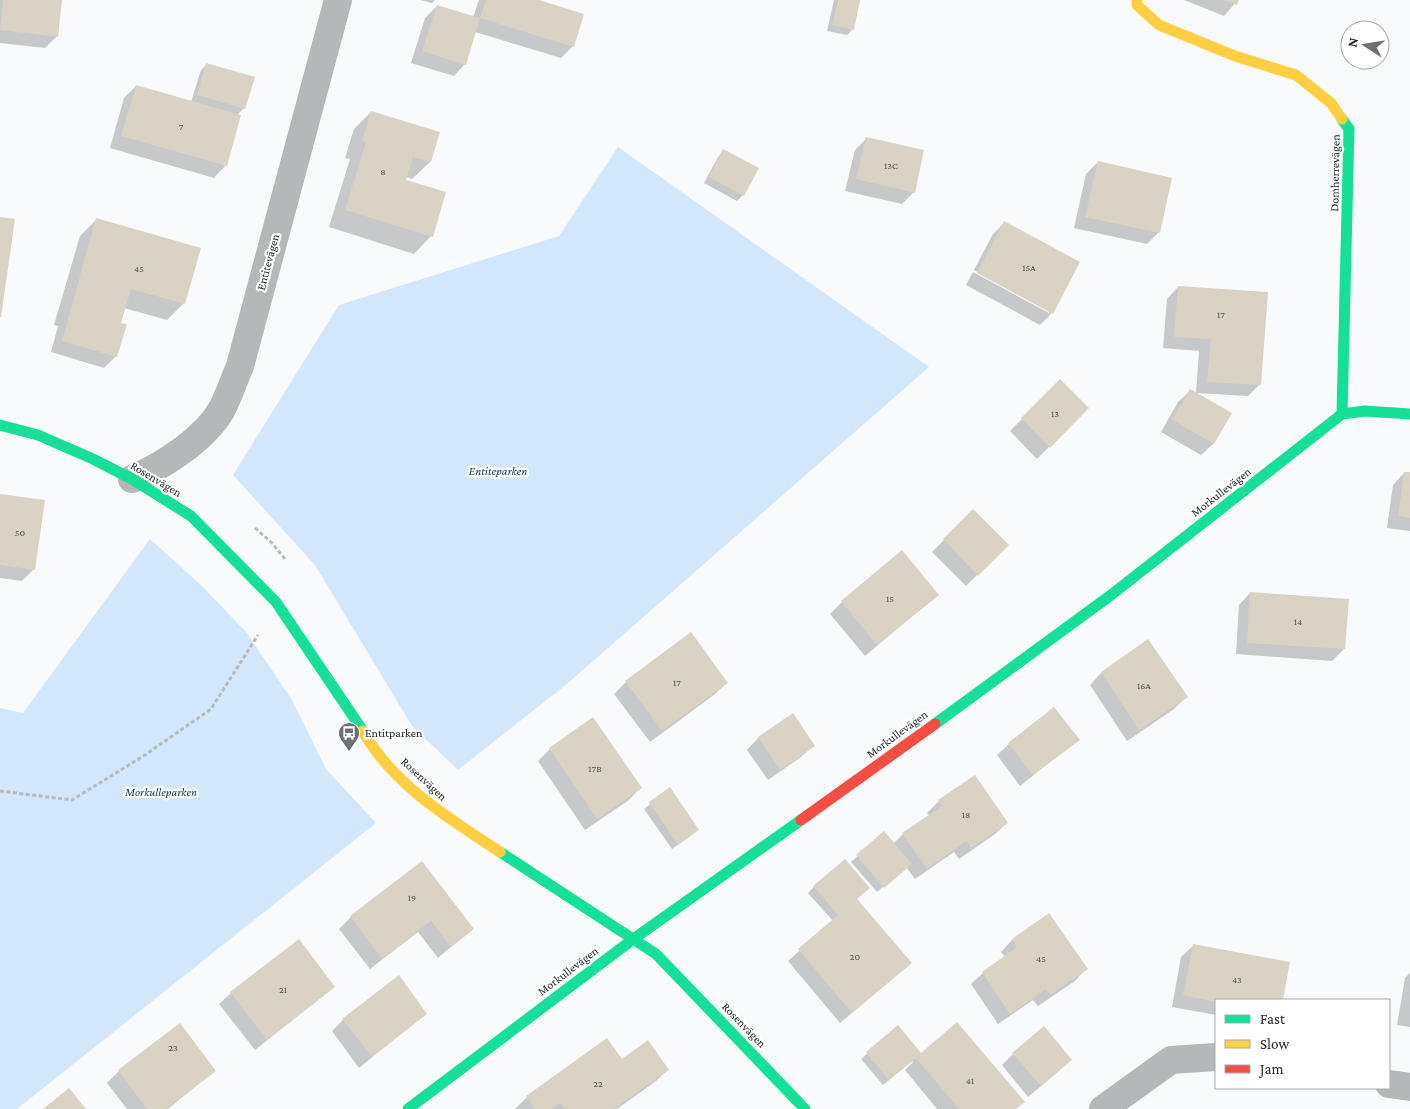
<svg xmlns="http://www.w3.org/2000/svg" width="1410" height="1109" font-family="'Crimson Pro',serif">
  <rect width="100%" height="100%" fill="#f8fafc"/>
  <g fill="#d2e7fa">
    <path d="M 618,147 L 929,367 L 568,683 L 458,770 L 412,726 L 315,565 L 233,475 L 339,305 L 559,236 Z"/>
    <path d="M 150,539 L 202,586 L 246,632 L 292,700 L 326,769 L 376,823 L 17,1109 L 0,1109 L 0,708 L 23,713 Z"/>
  </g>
  <g fill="#0003">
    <path d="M 0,0 L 61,0 L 57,36 L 45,48 L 0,43 Z"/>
    <path d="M 420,0 L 435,0 L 432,3 Z"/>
    <path d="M 479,0 L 534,0 L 573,46 L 561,58 L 475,32 L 465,64 L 454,76 L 411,63 L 425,18 L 437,6 L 473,17 Z"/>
    <path d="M 834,0 L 859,0 L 853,29 L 847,35 L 827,31 Z"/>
    <path d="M 1184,0 L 1238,0 L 1224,16 Z"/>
    <path d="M 206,65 L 244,108 L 237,115 L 240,116 L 225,166 L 214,178 L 110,148 L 124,98 L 136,86 L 191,102 L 201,70 Z"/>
    <path d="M 371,112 L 439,133 L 430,162 L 412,179 L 406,177 L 404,180 L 431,236 L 414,254 L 329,227 L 350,159 L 345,158 L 354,129 Z"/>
    <path d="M 867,138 L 914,192 L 902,204 L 845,191 L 855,150 Z"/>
    <path d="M 723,151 L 743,195 L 737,201 L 704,183 L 718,157 Z"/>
    <path d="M 1098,162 L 1159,232 L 1147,244 L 1074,228 L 1086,174 Z"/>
    <path d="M 97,219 L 184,303 L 167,320 L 124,308 L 120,324 L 116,356 L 104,368 L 51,352 L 58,326 L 54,325 L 80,236 Z"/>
    <path d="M 1004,223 L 1052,313 L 1040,325 L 966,285 L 973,272 L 1049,313 L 1049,310 L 974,270 L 993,234 Z"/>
    <path d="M 1178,287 L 1260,384 L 1248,396 L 1196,393 L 1199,351 L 1163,348 L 1167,299 Z"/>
    <path d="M 1060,381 L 1087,408 L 1037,459 L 1010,431 Z"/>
    <path d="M 1190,391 L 1230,414 L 1213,444 L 1201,455 L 1161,432 L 1178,402 Z"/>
    <path d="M 1404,473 L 1410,474 L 1410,531 L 1387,528 L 1393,485 Z"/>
    <path d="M 0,495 L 34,569 L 22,581 L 0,578 Z"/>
    <path d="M 973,511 L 1007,545 L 966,586 L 932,552 Z"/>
    <path d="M 1250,593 L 1344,649 L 1332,661 L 1236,654 L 1239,605 Z"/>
    <path d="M 937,595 L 865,656 L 830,614 L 842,602 Z"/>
    <path d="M 1148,641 L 1186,697 L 1174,709 L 1127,741 L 1090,685 L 1101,673 Z"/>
    <path d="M 626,682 L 726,683 L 715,694 L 650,742 L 614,694 Z"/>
    <path d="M 792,715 L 813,746 L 801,757 L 768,780 L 747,750 L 758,738 Z"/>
    <path d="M 593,719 L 640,788 L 629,800 L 585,830 L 538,761 L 550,749 Z"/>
    <path d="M 1078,739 L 1020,786 L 997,755 L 1009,744 Z"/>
    <path d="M 670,789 L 698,830 L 672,849 L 644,809 Z"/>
    <path d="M 939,801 L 1007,823 L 995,834 L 959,859 L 954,852 L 915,879 L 906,867 L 877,892 L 851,862 L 884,833 L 893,844 L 903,834 L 930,816 L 927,813 Z"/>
    <path d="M 422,863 L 472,929 L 438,958 L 418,932 L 370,969 L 339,929 L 351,917 Z"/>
    <path d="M 814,887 L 856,899 L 898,974 L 840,1023 L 788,961 L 833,921 L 808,893 Z"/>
    <path d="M 1049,915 L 1086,969 L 1075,981 L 1038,1006 L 1033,1000 L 998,1024 L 971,984 L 983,973 L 1005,957 L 1001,952 L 1012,940 Z"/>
    <path d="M 1193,946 L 1288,963 L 1282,1000 L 1216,1000 L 1216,1015 L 1172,1007 L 1181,957 Z"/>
    <path d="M 1410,973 L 1410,1027 L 1397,1025 L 1405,978 Z"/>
    <path d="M 334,987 L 255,1050 L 219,1004 L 231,993 Z"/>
    <path d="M 426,1013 L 359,1068 L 332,1031 L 343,1020 Z"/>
    <path d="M 180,1025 L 214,1071 L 168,1109 L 127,1109 L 107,1083 L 119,1071 Z"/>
    <path d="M 897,1027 L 921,1055 L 1016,1109 L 937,1109 L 905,1070 L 913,1062 L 912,1061 L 883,1085 L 861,1059 Z"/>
    <path d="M 607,1040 L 621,1061 L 668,1069 L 656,1081 L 617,1109 L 515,1109 L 527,1097 Z"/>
    <path d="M 1013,1054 L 1059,1071 L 1028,1097 L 1002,1065 Z"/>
  </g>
  <g fill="#dad2c5">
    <path d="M 3,0 L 62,0 L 58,37 L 0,30 Z"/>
    <path d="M 486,0 L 539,0 L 584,14 L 574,47 L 480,18 Z"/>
    <path d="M 838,0 L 860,0 L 854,30 L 832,25 Z"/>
    <path d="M 1224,0 L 1239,0 L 1237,5 Z"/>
    <path d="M 437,5 L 480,18 L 466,65 L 422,51 Z"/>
    <path d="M 206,63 L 255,77 L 245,109 L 197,95 Z"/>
    <path d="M 136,85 L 241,115 L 227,166 L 121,136 Z"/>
    <path d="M 371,111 L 440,132 L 431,162 L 413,157 L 406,180 L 446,192 L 433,237 L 345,210 L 366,142 L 362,141 Z"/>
    <path d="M 866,137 L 924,150 L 915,193 L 856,179 Z"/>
    <path d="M 723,149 L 759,168 L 744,196 L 709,177 Z"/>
    <path d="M 1098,161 L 1172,178 L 1160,233 L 1085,217 Z"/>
    <path d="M 0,217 L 15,219 L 1,317 L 0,317 Z"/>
    <path d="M 96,218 L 201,248 L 185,304 L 131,289 L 121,323 L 127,324 L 117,357 L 62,341 Z"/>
    <path d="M 1004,221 L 1080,262 L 1053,314 L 977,273 Z"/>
    <path d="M 1178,286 L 1268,292 L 1261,385 L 1207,382 L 1211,339 L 1174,337 Z"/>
    <path d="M 1060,379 L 1089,408 L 1050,448 L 1021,418 Z"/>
    <path d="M 1190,389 L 1232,413 L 1214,444 L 1172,420 Z"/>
    <path d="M 1404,472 L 1410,472 L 1410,518 L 1398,516 Z"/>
    <path d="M 0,494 L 45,500 L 35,570 L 0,565 Z"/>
    <path d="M 973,509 L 1009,545 L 978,576 L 943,539 Z"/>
    <path d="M 902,550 L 939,595 L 877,645 L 841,601 Z"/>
    <path d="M 1250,592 L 1349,599 L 1345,649 L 1247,643 Z"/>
    <path d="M 691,632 L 728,683 L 662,731 L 625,681 Z"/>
    <path d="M 1148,639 L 1188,697 L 1139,730 L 1101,672 Z"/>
    <path d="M 1054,707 L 1080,740 L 1033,775 L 1008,743 Z"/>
    <path d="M 793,713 L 815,746 L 780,770 L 758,737 Z"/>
    <path d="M 593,717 L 642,788 L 597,819 L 549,748 Z"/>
    <path d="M 975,775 L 1008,823 L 971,848 L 966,841 L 927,869 L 902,833 L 942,806 L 938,800 Z"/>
    <path d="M 670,787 L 699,830 L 678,845 L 649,802 Z"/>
    <path d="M 884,831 L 912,864 L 884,888 L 856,855 Z"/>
    <path d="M 845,859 L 870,888 L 857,899 L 912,963 L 852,1013 L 798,949 L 838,915 L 813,886 Z"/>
    <path d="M 422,861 L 474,929 L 451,947 L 431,921 L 382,959 L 350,916 Z"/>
    <path d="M 1049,913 L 1088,969 L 1050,995 L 1046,989 L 1010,1014 L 982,972 L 1017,947 L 1012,939 Z"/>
    <path d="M 299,939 L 335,987 L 267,1040 L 230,992 Z"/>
    <path d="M 1193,944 L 1290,962 L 1283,1000 L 1216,1002 L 1183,995 Z"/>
    <path d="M 399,975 L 427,1014 L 372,1057 L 342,1019 Z"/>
    <path d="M 957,1022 L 1025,1102 L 1016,1109 L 959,1109 L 916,1058 L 889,1080 L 866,1052 L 898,1025 L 921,1053 Z"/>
    <path d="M 180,1023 L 216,1071 L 166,1109 L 147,1109 L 118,1070 Z"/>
    <path d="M 1044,1026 L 1072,1060 L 1041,1086 L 1012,1053 Z"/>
    <path d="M 607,1038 L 622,1059 L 648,1040 L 669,1070 L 614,1109 L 565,1109 L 560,1103 L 552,1109 L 535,1109 L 526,1096 Z"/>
    <path d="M 69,1088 L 86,1109 L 43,1109 Z"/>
  </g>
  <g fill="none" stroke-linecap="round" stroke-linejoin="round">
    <g stroke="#b8babc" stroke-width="3" stroke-dasharray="4 2.5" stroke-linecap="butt">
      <path d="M 255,528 L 272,543 L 285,559"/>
      <path d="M 0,791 L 72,800 L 145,755 L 211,709 L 258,635"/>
    </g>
    <g stroke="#b5b7b9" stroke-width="28">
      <path d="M 132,479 C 163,466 205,439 222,409 C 229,395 234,380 240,366 L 338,0"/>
      <path d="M 1389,1084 L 1410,1087"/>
      <path d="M 1103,1109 L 1171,1060 L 1216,1057"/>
    </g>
    <g stroke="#16e098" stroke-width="11">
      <path d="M 1342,414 L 1349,129 L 1342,119"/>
      <path d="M 0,425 L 38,435 L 93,459 L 132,479 L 191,516 L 276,602 L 363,731"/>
      <path d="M 935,724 L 1111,595 L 1342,414 L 1365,411 L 1410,414"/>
      <path d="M 500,852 L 656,954 L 805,1109"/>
      <path d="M 408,1109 L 632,940 L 801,820"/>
    </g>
    <g stroke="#ffcf43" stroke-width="11">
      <path d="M 1137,0 L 1137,5 L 1159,25 L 1235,56 L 1296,75 L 1331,103 L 1342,119"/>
      <path d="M 363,731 C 393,785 450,819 500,852"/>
    </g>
    <path stroke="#f24e42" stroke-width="11" d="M 801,820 L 935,724"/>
  </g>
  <defs>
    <g id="bus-pin" transform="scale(1.125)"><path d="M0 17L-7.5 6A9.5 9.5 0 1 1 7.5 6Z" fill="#6c7175" stroke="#fff"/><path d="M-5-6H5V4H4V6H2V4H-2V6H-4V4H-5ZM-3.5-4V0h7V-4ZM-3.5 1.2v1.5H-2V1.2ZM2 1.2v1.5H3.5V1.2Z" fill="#fff"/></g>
  </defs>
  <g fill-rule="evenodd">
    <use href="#bus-pin" x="349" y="733"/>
  </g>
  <g text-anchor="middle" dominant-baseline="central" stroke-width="4.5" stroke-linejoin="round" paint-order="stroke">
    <g font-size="10" fill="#4f5252">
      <text x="181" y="126">7</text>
      <text x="891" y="165">13C</text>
      <text x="383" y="171">8</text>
      <text x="1029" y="267">15A</text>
      <text x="139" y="268">45</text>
      <text x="1221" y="314">17</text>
      <text x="1055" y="413">13</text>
      <text x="20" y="532">50</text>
      <text x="890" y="598">15</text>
      <text x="1298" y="621">14</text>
      <text x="677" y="682">17</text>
      <text x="1144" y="685">16A</text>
      <text x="595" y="768">17B</text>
      <text x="966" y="814">18</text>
      <text x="412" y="897">19</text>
      <text x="855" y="956">20</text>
      <text x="1041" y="958">45</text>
      <text x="1237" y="979">43</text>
      <text x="283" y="989">21</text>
      <text x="173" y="1047">23</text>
      <text x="970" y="1080">41</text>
      <text x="598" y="1083">22</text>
    </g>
    <g font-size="12" fill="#21272c" stroke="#fff">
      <text transform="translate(1335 173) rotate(-89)">Domherrevägen</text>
      <text transform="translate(268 262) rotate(-75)">Entitevägen</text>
      <text transform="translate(156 479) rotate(31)">Rosenvägen</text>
      <text transform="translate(1221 492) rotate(-38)">Morkullevägen</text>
      <text transform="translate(897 734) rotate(-36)">Morkullevägen</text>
      <text transform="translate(424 779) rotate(43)">Rosenvägen</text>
      <text transform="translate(568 971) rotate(-37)">Morkullevägen</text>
      <text transform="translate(744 1025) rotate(46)">Rosenvägen</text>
    </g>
    <g font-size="12" font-style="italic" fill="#093d61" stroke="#fff">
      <text x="498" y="471">Entiteparken</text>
      <text x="161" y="792">Morkulleparken</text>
    </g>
    <g font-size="12" fill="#21272c" stroke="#fff" text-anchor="start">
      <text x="365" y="733">Entitparken</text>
    </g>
  </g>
  <rect x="1215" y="999" width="175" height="90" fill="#ffffff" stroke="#a6a9ab"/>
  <rect x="1225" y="1015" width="25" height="8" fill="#16e098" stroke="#a6a9ab"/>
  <text x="1260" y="1024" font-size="15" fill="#21272c">Fast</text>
  <rect x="1225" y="1040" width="25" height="8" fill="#ffcf43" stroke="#a6a9ab"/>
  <text x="1260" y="1049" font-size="15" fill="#21272c">Slow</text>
  <rect x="1225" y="1065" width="25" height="8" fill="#f24e42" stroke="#a6a9ab"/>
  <text x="1260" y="1074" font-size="15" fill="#21272c">Jam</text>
  <g transform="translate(1365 45) rotate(282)"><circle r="24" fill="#ffffff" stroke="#a6a9ab"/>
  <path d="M0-4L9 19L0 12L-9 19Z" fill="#6c7175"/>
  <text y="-8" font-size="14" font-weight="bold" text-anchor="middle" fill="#21272c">N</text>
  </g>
</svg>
